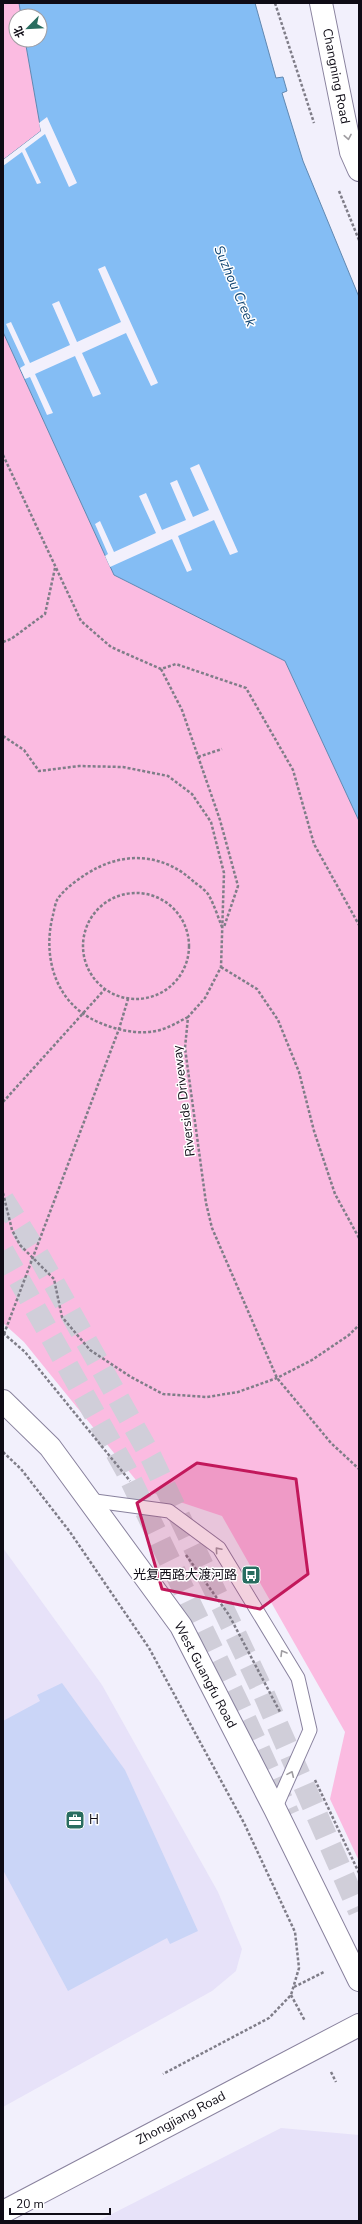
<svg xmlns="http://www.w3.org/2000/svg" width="362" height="2224" font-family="'Nunito Sans','Noto Sans SC',sans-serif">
  <rect width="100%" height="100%" fill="#f2f0fc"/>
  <g fill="#e7e2f9">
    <path d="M 3,1548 L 102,1685 L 218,1892 L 242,1949 L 236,1971 L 212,1991 L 3,2107 Z"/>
    <path d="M 281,2128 L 359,2135 L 359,2221 L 98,2221 Z"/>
  </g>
  <g fill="#fbbbe1">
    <path d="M 3,3 L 19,3 L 21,16 L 16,16 L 16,40 L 25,40 L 41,131 L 3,160 Z"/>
    <path d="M 3,332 L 114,575 L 285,661 L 359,821 L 359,1861 L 330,1799 L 345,1732 L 222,1516 L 144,1490 L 24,1342 L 3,1323 Z"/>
  </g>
  <path fill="#84bdf4" stroke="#6188b1" d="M 19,3 L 255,3 L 276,78 L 283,77 L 287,91 L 282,93 L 303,161 L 359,297 L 359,821 L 285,661 L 114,575 L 3,332 L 3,160 L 41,131 L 25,40 L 40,40 L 40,16 L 21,16 Z"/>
  <g fill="#f2f0fc">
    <path d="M 47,117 L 77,183 L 69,187 L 45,134 L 25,149 L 41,183 L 37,184 L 22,152 L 3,166 L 3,160 L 41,131 L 39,123 Z"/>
    <path d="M 105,266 L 158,383 L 151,386 L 126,333 L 82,353 L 101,394 L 93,397 L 75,356 L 35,374 L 53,413 L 47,415 L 30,377 L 25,379 L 20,368 L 25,365 L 6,324 L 11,322 L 30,363 L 70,345 L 52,304 L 59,301 L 77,342 L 121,322 L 98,269 Z"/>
    <path d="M 199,464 L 238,552 L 230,555 L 214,520 L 178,536 L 192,570 L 187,572 L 172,539 L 110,567 L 105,556 L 108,554 L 95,524 L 100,521 L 114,552 L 156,533 L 139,496 L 146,493 L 162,530 L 186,520 L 170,483 L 177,480 L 193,517 L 209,510 L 190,468 Z"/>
  </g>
  <path fill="#cad5f7" d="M 62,1683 L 125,1770 L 198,1931 L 170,1944 L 167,1938 L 68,1991 L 3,1870 L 3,1721 L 40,1701 L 37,1695 Z"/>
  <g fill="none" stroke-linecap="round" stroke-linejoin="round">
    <g stroke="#d0ced9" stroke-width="22" stroke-dasharray="22 11" stroke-linecap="butt">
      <path d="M 3,1199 L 40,1258 L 151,1457 L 263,1692 L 359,1911"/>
      <path d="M 3,1251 L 126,1470 L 238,1703 L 289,1815"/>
    </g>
    <g stroke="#89829e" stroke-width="15">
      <path id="service" d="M 88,1500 L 169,1511 L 219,1548 L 298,1678 L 310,1730 L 275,1809"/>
    </g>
    <g stroke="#89829e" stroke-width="24">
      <g id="tertiary">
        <path d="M 3,1401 L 50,1447 L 181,1626 L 275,1809 L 359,1980"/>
        <path d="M 3,2212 L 359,2025"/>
      </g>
    </g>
    <g stroke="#89829e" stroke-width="24">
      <path id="primary" d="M 321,3 L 351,152 L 359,170"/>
    </g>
    <g stroke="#7f7d88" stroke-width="2.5" stroke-dasharray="3 2" stroke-linecap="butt">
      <path d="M 275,3 L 314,123"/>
      <path d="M 339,191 L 359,240"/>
      <path d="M 3,455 L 81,621 L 111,647 L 161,669 L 176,664 L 246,688 L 293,770 L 314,844 L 359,925"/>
      <path d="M 3,642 L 11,639 L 45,614 L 55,568"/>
      <path d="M 161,669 L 182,710 L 220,820 L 238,886 L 224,927"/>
      <path d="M 3,736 L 24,750 L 39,771 L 79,766 L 123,767 L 168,776 L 192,794 L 211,822 L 224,873 L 221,967 L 205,998 L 188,1017 L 185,1048 L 206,1203 L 212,1228 L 277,1378 L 331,1443 L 359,1469"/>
      <path d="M 198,757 L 222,749"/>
      <circle cx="136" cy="946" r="53"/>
      <path d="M 221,967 L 257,989 L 278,1020 L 299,1072 L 314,1131 L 335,1194 L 359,1238"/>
      <path d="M 188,1017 C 180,1021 172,1026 163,1029 C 140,1037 110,1029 90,1018 C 53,997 43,953 53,915 C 54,911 55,904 57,900 C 64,888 85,874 97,868 C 130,851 167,856 194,882 C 198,885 204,889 208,894 C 214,904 218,917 222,927"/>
      <path d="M 3,1102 L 105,989"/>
      <path d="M 3,1193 L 12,1230 L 20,1245 L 54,1279 L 62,1317 L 90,1350 L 131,1377 L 163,1394 L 207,1397 L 238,1392 L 277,1378 L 312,1360 L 349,1335 L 359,1325"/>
      <path d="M 3,1333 L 25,1352 L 130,1481"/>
      <path d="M 4,1334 L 119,1029 L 128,999"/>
      <path d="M 3,1452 L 21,1469 L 70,1532 L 149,1648 L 244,1823 L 295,1932 L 299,1968 L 291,1995 L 269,2018 L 163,2074"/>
      <path d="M 186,1555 L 229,1615 L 280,1712"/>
      <path d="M 315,1780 L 359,1873"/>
      <path d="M 294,1987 L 324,1972"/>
      <path d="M 291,1995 L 305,2021"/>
      <path d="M 331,2072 L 336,2082"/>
    </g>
    <use href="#service" stroke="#fff" stroke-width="13"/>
    <use href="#tertiary" stroke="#fff" stroke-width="22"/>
    <use href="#primary" stroke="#fff" stroke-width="22"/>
  </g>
  <defs><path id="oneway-chevron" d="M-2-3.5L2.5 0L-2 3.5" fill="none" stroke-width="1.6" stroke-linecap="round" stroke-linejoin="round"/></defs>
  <g stroke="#9f9da1">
    <use href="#oneway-chevron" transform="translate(348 137) rotate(79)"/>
    <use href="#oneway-chevron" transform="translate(218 1550) rotate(-131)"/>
    <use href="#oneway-chevron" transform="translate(283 1653) rotate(-121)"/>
    <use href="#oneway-chevron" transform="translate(291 1774) rotate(-66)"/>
  </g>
  <path fill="#c2185b" fill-opacity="0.2" stroke="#c2185b" stroke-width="3" stroke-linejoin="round" d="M 197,1463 L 296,1479 L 308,1574 L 260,1609 L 162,1589 L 137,1503 Z"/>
  <defs>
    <g id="bus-square" transform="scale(1)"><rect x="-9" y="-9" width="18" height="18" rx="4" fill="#296d60" stroke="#fff"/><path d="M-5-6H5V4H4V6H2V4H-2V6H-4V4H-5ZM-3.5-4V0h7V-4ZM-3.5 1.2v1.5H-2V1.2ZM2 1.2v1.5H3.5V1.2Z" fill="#fff"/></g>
    <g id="office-square" transform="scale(1)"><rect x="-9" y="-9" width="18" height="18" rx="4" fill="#296d60" stroke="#fff"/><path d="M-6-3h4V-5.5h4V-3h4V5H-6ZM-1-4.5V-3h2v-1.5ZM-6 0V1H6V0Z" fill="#fff"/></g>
  </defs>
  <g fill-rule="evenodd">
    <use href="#bus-square" x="251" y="1575"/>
    <use href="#office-square" x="75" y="1820"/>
  </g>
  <g text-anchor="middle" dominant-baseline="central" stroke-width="3" stroke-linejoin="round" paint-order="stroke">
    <g font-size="13" fill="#0e0b15" stroke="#fff">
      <text transform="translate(336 76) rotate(79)">Changning Road</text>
      <text transform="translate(184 1101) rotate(-97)">Riverside Driveway</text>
      <text transform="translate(205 1675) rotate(62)">West Guangfu Road</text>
      <text transform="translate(181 2118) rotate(-28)">Zhongjiang Road</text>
    </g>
    <g font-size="13" fill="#0e0b15" stroke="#fff" text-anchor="end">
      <text x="237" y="1575">光复西路大渡河路</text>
      <text x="89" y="1820" text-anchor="start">H</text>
    </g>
    <g font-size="14" font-style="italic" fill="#114571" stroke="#fff">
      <text transform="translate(235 286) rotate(67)">Suzhou Creek</text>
    </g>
  </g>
  <rect width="362" height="2224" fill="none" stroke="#0e0b15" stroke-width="8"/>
  <g transform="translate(28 28) rotate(246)"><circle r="19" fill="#ffffff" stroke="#9f9da1"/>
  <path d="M0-3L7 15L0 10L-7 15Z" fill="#296d60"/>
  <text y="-6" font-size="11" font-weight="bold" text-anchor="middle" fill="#0e0b15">北</text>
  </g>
  <path d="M10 2208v6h100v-6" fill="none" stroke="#0e0b15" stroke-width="2"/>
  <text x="16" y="2208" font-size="12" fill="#0e0b15" stroke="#ffffff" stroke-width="3" paint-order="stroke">20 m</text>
</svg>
